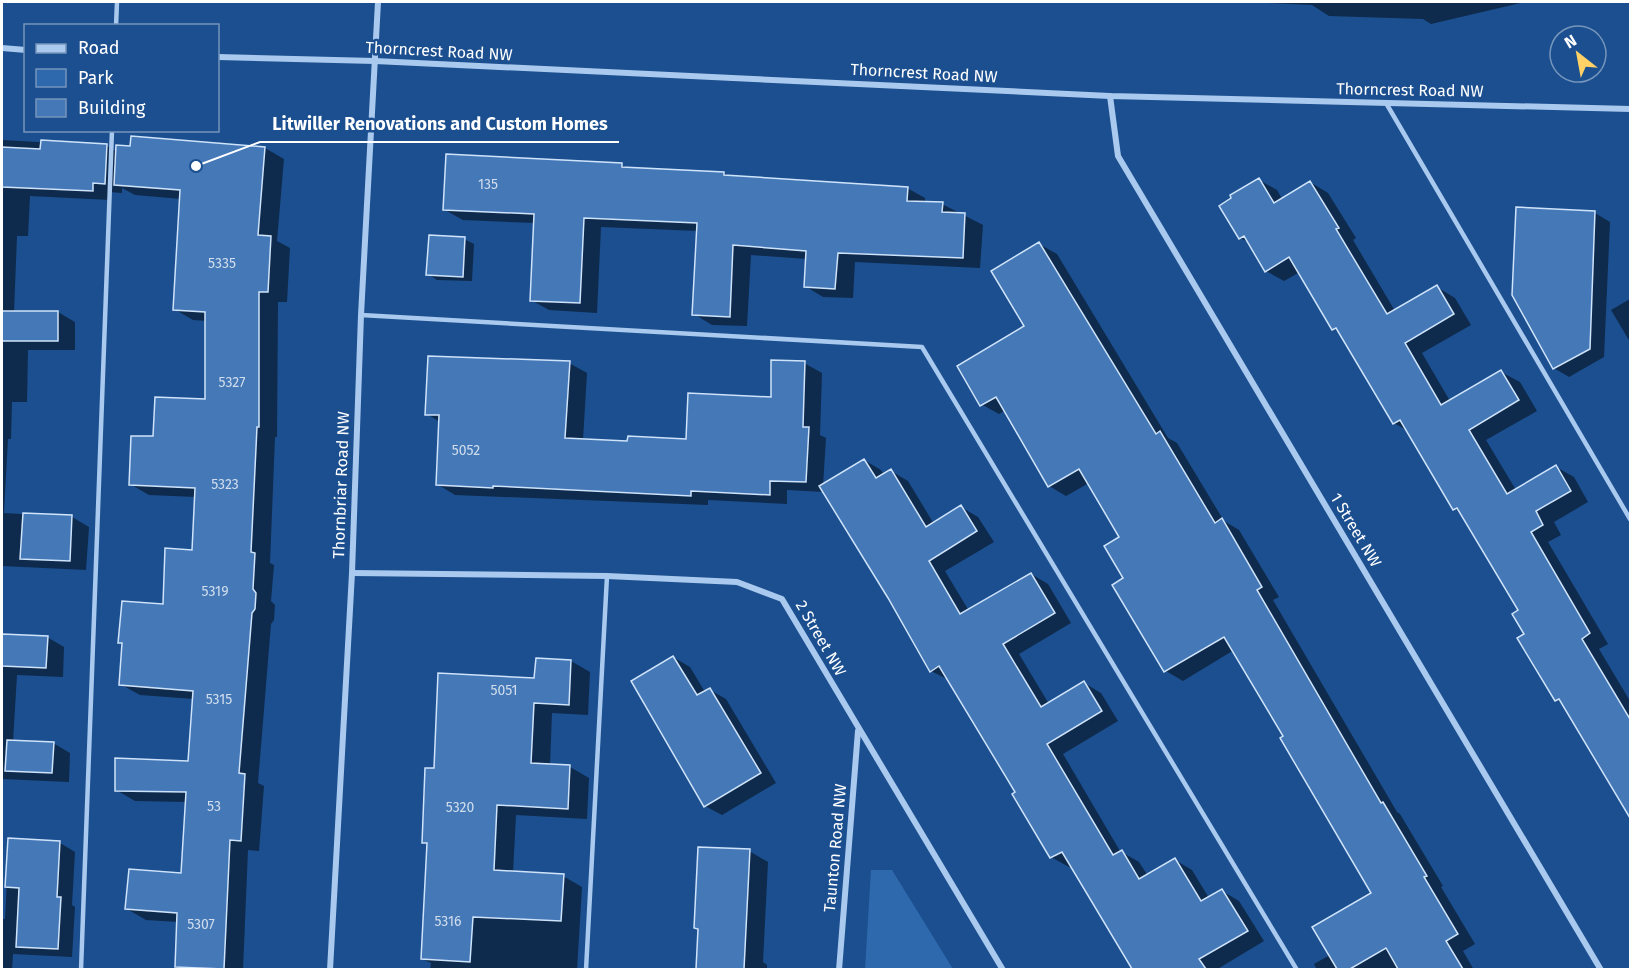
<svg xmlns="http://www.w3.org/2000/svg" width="1632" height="971" font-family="'Fira Sans',sans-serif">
  <rect width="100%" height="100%" fill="#1b4f8f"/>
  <path fill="#2e69ad" d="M 871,870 L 892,870 L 953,969 L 865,969 Z"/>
  <g fill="#0007">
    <path d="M 1248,2 L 1525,2 L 1431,24 L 1423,19 L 1329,16 L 1312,5 Z"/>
    <path d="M 2,140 L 107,146 L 117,152 L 265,148 L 284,159 L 277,241 L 290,248 L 287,302 L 278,302 L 277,437 L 275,437 L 270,563 L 274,565 L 271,601 L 275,605 L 274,620 L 271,624 L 258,783 L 264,786 L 259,851 L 248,850 L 243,970 L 182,970 L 176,966 L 178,922 L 146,920 L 127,909 L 182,874 L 187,802 L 135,801 L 116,790 L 189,763 L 194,699 L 140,695 L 120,684 L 123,644 L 120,642 L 164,605 L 194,551 L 196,497 L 149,495 L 130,484 L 154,438 L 206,400 L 207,321 L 193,320 L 174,309 L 181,199 L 135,195 L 122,188 L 122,193 L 110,192 L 110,200 L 30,196 L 28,236 L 17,236 L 14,313 L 58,312 L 75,322 L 75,350 L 28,350 L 27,402 L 12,402 L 11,439 L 8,439 L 4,513 L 72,517 L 89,527 L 86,570 L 2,566 Z"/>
    <path d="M 622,165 L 629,169 L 724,173 L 731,177 L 907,188 L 925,198 L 925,203 L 942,204 L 983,225 L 980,268 L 855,262 L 853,298 L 823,297 L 805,286 L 807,259 L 751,255 L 747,326 L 712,325 L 694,314 L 698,231 L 601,227 L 597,313 L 549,310 L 531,300 L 535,223 L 463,220 L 445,210 Z"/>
    <path d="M 1259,180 L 1277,190 L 1282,199 L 1310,182 L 1328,193 L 1356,238 L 1353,240 L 1395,311 L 1437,287 L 1455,298 L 1471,325 L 1422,353 L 1450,401 L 1501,372 L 1520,382 L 1537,411 L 1486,440 L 1516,490 L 1556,467 L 1574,477 L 1588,502 L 1554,522 L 1561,535 L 1548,542 L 1608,644 L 1599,649 L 1630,701 L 1630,816 L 1564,704 L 1556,700 L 1526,634 L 1520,611 L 1461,512 L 1454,509 L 1408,431 L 1394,423 L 1341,333 L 1333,329 L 1300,272 L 1284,281 L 1266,271 L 1250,243 L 1240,238 Z"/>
    <path d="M 1517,209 L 1595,213 L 1610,222 L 1604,357 L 1569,377 L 1554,368 Z"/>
    <path d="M 464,239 L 474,244 L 472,281 L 437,280 L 428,274 Z"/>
    <path d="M 1039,244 L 1057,254 L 1168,438 L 1177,443 L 1224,521 L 1239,530 L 1279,597 L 1273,600 L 1397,812 L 1400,814 L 1443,886 L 1441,887 L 1475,944 L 1463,951 L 1474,970 L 1317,970 L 1314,964 L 1330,955 L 1373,893 L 1285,737 L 1234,650 L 1183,681 L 1166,671 L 1125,578 L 1122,537 L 1089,483 L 1066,496 L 1049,486 L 1006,410 L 999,414 L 981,404 L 1026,326 Z"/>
    <path d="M 1630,299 L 1630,342 L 1611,310 Z"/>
    <path d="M 569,363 L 587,373 L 583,440 L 629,443 L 687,441 L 772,399 L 804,363 L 822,373 L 820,435 L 826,438 L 823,486 L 864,460 L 881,470 L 884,475 L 891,471 L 908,481 L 934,524 L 961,507 L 978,517 L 994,542 L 945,571 L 969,611 L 1031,574 L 1048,584 L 1071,623 L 1019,654 L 1049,704 L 1084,683 L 1101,693 L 1118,721 L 1063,754 L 1120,851 L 1139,862 L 1148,876 L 1175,860 L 1192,870 L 1209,898 L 1222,891 L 1239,901 L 1264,941 L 1216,970 L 1133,970 L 1072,865 L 1069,867 L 1051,857 L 1017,793 L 949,680 L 931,671 L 889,597 L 824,492 L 787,490 L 787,504 L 708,500 L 708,505 L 455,495 L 437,484 L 440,422 L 427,414 Z"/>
    <path d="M 2,635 L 47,637 L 64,647 L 63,677 L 17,675 L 13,742 L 53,743 L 70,753 L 69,782 L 2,779 Z"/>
    <path d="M 673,657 L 690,667 L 705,692 L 710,690 L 726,699 L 776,783 L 722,815 L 705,806 Z"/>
    <path d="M 571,661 L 590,672 L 588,715 L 552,713 L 550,766 L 570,767 L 589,778 L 587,819 L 516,815 L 513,873 L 563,876 L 582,887 L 577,970 L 430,970 L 431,963 L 422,959 L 429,845 L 423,842 L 435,770 L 536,680 Z"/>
    <path d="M 9,840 L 60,843 L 75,852 L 72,905 L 75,907 L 72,957 L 13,954 L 12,970 L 2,970 L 2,919 L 5,919 Z"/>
    <path d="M 749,851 L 768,862 L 763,962 L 767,965 L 767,970 L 697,970 L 699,930 L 696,928 Z"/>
  </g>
  <g fill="#4478b7" stroke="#cfe3fa" stroke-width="1.5">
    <path d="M 131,136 L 265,147 L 258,235 L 271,236 L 268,292 L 259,292 L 259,427 L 257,427 L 251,552 L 255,553 L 253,589 L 256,593 L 255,609 L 252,613 L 239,773 L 245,774 L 241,841 L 230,840 L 224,969 L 175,967 L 177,913 L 125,909 L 129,869 L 181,873 L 186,792 L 115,791 L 115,758 L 188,761 L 193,691 L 119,685 L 122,643 L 118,643 L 122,601 L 163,604 L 165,548 L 192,550 L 195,488 L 129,485 L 131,436 L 153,436 L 155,397 L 205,399 L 205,312 L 173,310 L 180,190 L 114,185 L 116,145 L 130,146 Z"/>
    <path d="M 41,140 L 107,144 L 105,184 L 93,183 L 93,191 L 2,187 L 2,147 L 40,149 Z"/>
    <path d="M 446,154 L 622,163 L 622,167 L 724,172 L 724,175 L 908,187 L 907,201 L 943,202 L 942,212 L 965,213 L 963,258 L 838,253 L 835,289 L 804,287 L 806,251 L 733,245 L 730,317 L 692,315 L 697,223 L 584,218 L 580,303 L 530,301 L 534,214 L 443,210 Z"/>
    <path d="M 1259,178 L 1274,203 L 1310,181 L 1339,228 L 1336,229 L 1387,314 L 1437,285 L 1454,314 L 1405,343 L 1441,405 L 1501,370 L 1519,400 L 1469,430 L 1507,494 L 1556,465 L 1571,491 L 1536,511 L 1543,525 L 1531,532 L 1590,633 L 1582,639 L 1630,719 L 1630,818 L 1559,699 L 1555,701 L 1517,638 L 1524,634 L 1512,614 L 1518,610 L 1457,508 L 1453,510 L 1400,420 L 1393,424 L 1336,328 L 1332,330 L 1289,257 L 1265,272 L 1244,236 L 1239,239 L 1219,206 L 1231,198 L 1230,195 Z"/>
    <path d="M 1516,207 L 1595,211 L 1590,349 L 1553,369 L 1512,295 Z"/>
    <path d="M 429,235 L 465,237 L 463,277 L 426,275 Z"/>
    <path d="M 1039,242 L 1156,434 L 1160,431 L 1215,523 L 1222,518 L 1262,587 L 1257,590 L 1381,803 L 1383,802 L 1427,876 L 1424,877 L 1458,934 L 1446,941 L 1463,969 L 1398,969 L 1386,948 L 1350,969 L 1337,969 L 1312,927 L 1371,893 L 1280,738 L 1283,736 L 1224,637 L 1164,672 L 1112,585 L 1123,578 L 1104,546 L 1119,537 L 1079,469 L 1048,487 L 996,397 L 980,406 L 957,366 L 1024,326 L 991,271 Z"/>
    <rect x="2" y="311" width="56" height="30"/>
    <path d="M 428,356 L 570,361 L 565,438 L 627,441 L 628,436 L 686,439 L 688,393 L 771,397 L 771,360 L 805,361 L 803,427 L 809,427 L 806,482 L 770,481 L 770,495 L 691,491 L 691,496 L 493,486 L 493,488 L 436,485 L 439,415 L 425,415 Z"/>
    <path d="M 864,459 L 876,478 L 891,469 L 926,527 L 961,505 L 977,531 L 929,561 L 960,614 L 1031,573 L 1055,613 L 1003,644 L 1041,707 L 1084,681 L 1102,711 L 1047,744 L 1113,855 L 1122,850 L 1139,879 L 1175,858 L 1201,901 L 1222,889 L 1248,931 L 1199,959 L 1206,969 L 1132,969 L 1062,852 L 1050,858 L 1012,794 L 1015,792 L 939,666 L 930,672 L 888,598 L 819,486 Z"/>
    <path d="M 23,513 L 72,515 L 70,561 L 20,559 Z"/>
    <path d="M 2,634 L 48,636 L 46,668 L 2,666 Z"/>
    <path d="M 673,656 L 697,695 L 710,688 L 761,773 L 704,807 L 631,681 Z"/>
    <path d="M 536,658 L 571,660 L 569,705 L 534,703 L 531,763 L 570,765 L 568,809 L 497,805 L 494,870 L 564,874 L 561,921 L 473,917 L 470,962 L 421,959 L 427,843 L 422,843 L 425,768 L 434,768 L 438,673 L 534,678 Z"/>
    <path d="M 7,740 L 54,742 L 52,773 L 5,771 Z"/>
    <path d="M 8,838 L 60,841 L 57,897 L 61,897 L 58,949 L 16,947 L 19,888 L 5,887 Z"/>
    <path d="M 698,847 L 750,849 L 744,969 L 696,969 L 698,929 L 694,928 Z"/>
  </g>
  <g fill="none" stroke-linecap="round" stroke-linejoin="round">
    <g stroke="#a9c9ee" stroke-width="4.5">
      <path d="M 116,26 L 117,2"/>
      <path d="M 1386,103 L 1630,519"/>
      <path d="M 361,315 L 922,347 L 1297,970"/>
      <path d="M 81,970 L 112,130"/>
      <path d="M 586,970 L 607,576"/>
    </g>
    <g stroke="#a9c9ee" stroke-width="6">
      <path d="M 2,48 L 26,50"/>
      <path d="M 218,57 L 375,61 L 1110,96 L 1630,109"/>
      <path d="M 1110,96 L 1118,156 L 1601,970"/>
      <path d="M 352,573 L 607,576 L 737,582 L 782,599 L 1003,970"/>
      <path d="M 330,970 L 352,573 L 361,315 L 378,2"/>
      <path d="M 839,970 L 858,731"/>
    </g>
  </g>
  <g text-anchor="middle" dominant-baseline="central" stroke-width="5" stroke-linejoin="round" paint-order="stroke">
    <g font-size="14" fill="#d0dded">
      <text x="488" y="184">135</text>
      <text x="222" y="263">5335</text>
      <text x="232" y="382">5327</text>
      <text x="466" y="450">5052</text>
      <text x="225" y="484">5323</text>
      <text x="215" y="591">5319</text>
      <text x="504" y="690">5051</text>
      <text x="219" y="699">5315</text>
      <text x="214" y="806">53</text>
      <text x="460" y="807">5320</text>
      <text x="448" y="921">5316</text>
      <text x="201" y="924">5307</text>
    </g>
    <g font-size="16" fill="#fff" stroke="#1b4f8f">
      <text transform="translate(439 51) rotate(3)">Thorncrest Road NW</text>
      <text transform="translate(924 73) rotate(3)">Thorncrest Road NW</text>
      <text transform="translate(1410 90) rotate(1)">Thorncrest Road NW</text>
      <text transform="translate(341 485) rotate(-88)">Thornbriar Road NW</text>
      <text transform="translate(1356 530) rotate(59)">1 Street NW</text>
      <text transform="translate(821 638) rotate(60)">2 Street NW</text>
      <text transform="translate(835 848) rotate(-85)">Taunton Road NW</text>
    </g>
  </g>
  <path fill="none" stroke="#fff" stroke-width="2" d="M196 166L260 142H619"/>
  <circle fill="#fff" stroke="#1b4f8f" stroke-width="2" cx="196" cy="166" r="6"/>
  <g font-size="18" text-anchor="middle" font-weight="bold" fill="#fff" stroke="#1b4f8f" stroke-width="5" stroke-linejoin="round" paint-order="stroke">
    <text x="440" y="130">Litwiller Renovations and Custom Homes</text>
  </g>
  <rect width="1632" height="971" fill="none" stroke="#ffffff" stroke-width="6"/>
  <rect x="24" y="24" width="195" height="108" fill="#1b4f8f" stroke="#7695bc" stroke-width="1.5"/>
  <rect x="36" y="44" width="30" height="9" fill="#a9c9ee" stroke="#7695bc" stroke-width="1.5"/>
  <text x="78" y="54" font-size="18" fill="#ffffff">Road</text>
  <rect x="36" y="69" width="30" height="18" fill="#2e69ad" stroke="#7695bc" stroke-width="1.5"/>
  <text x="78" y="84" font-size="18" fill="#ffffff">Park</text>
  <rect x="36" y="99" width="30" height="18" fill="#4478b7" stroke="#7695bc" stroke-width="1.5"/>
  <text x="78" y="114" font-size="18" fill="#ffffff">Building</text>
  <g transform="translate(1578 54) rotate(329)"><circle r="28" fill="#1b4f8f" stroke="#7695bc" stroke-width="1.5"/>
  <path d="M0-4.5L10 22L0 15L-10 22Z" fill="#ffd166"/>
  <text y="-9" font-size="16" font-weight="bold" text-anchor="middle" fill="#ffffff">N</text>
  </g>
</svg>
